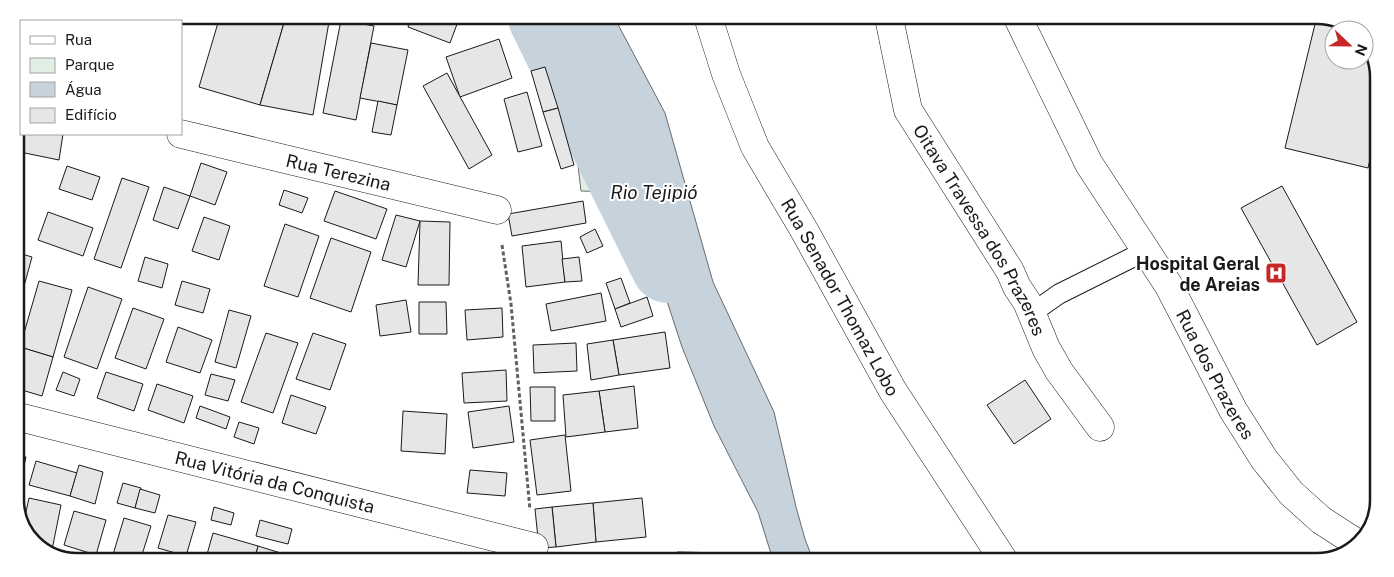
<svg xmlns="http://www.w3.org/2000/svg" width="1394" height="577" font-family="'Public Sans',sans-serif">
  <rect width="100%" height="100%" fill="#fff"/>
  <path fill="#e0efe3" stroke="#6a6a6a" d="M 534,17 L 573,17 L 636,133 L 619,192 L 581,191 L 571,105 L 537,27 Z"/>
  <path fill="#c6d2dc" stroke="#6a6a6a" d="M 573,17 L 614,17 L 665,113 L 713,282 L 774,412 L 796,507 L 805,539 L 813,560 L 773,560 L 758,512 L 714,426 L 682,347 L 661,283 L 643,254 L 619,192 L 636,133 Z"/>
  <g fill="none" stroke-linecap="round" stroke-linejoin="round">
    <path stroke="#c6d2dc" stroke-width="74" d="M 545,17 L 668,266"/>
  </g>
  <g fill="#e6e6e6" stroke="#1a1a1a">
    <path d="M 77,15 L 122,15 L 120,21 L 95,21 L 75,16 Z"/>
    <path d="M 143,15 L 166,15 L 164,21 L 141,21 Z"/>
    <path d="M 220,16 L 286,16 L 260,105 L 199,87 Z"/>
    <path d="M 286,16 L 330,16 L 313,115 L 260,105 Z"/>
    <path d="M 411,16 L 460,16 L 450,43 L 408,27 Z"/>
    <path d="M 341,20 L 374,26 L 356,120 L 323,113 Z"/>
    <path d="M 1316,20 L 1341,20 L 1354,30 L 1334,30 L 1334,60 L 1364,60 L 1364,38 L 1366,39 L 1379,72 L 1378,125 L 1368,168 L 1285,148 Z"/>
    <path d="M 499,39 L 512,78 L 460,97 L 446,57 Z"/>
    <path d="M 371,43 L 408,50 L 397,105 L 360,98 Z"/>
    <path d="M 545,67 L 558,108 L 543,112 L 531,71 Z"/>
    <path d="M 447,73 L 492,155 L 469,169 L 423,86 Z"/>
    <path d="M 527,92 L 542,146 L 518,152 L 504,99 Z"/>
    <path d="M 378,101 L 397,105 L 391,135 L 372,132 Z"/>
    <path d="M 558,108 L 574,165 L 561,169 L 543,112 Z"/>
    <path d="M 16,116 L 21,117 L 21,134 L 63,134 L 59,160 L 15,151 Z"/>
    <path d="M 201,163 L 227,172 L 215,205 L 190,196 Z"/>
    <path d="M 67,166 L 100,177 L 92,200 L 59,189 Z"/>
    <path d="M 122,178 L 149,187 L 121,268 L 94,259 Z"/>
    <path d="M 1282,186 L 1357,322 L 1317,345 L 1241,208 Z"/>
    <path d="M 164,187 L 190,196 L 178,229 L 153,220 Z"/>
    <path d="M 284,190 L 308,198 L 302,213 L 279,205 Z"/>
    <path d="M 335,191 L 387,209 L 376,239 L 324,221 Z"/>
    <path d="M 583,201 L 586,223 L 512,236 L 508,214 Z"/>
    <path d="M 48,212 L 93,228 L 83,256 L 38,240 Z"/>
    <path d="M 396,215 L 420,221 L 406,267 L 382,260 Z"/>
    <path d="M 204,217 L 230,226 L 219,260 L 192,251 Z"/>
    <path d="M 420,221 L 450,222 L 449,285 L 418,285 Z"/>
    <path d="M 285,224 L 319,236 L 298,297 L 264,286 Z"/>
    <path d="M 595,229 L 603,246 L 587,253 L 580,237 Z"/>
    <path d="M 331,238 L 371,252 L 351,312 L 310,298 Z"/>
    <path d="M 561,241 L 565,282 L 526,287 L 522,246 Z"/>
    <path d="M 15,252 L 32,257 L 15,319 Z"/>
    <path d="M 145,257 L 168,264 L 162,288 L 138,281 Z"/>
    <path d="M 579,257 L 582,281 L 565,282 L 562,259 Z"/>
    <path d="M 621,278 L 630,303 L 615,309 L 606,283 Z"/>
    <path d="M 39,281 L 72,290 L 53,357 L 20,347 Z"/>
    <path d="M 182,281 L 210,289 L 203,313 L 175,305 Z"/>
    <path d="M 88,287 L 122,299 L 97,369 L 64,357 Z"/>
    <path d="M 601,293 L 606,321 L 551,331 L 546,304 Z"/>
    <path d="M 647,297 L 653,316 L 621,327 L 615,309 Z"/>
    <path d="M 406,300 L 411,332 L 380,336 L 376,305 Z"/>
    <path d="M 419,302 L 446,302 L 447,334 L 419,334 Z"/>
    <path d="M 133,308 L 164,319 L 146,369 L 115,358 Z"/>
    <path d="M 502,308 L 503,337 L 467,340 L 465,310 Z"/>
    <path d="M 229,310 L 251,316 L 236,368 L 215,362 Z"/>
    <path d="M 178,327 L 212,340 L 200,373 L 166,362 Z"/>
    <path d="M 665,332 L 670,368 L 619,375 L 613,340 Z"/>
    <path d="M 266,333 L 298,343 L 273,413 L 241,402 Z"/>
    <path d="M 313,333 L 346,344 L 330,390 L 296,379 Z"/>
    <path d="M 613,340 L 619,375 L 591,380 L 587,344 Z"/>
    <path d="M 576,343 L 577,371 L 534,373 L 533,345 Z"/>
    <path d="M 20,347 L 53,357 L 42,396 L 15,388 L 15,365 Z"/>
    <path d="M 506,370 L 507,401 L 464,403 L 462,373 Z"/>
    <path d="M 63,372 L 80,379 L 74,396 L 56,390 Z"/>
    <path d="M 106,372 L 143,384 L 134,411 L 97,398 Z"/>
    <path d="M 211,374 L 235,380 L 228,401 L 205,395 Z"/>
    <path d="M 1025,380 L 1051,419 L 1014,444 L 987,405 Z"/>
    <path d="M 157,384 L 193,396 L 184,423 L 148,410 Z"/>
    <path d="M 634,386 L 638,428 L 605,432 L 599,391 Z"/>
    <path d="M 530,387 L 555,387 L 555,421 L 531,421 Z"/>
    <path d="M 599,391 L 605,432 L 566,437 L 563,395 Z"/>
    <path d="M 291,395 L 326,407 L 316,434 L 282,423 Z"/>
    <path d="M 200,406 L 230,417 L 226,429 L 196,418 Z"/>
    <path d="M 509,406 L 514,442 L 473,448 L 468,412 Z"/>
    <path d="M 403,411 L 447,414 L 445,454 L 401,451 Z"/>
    <path d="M 239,422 L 259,428 L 254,444 L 234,437 Z"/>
    <path d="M 565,435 L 571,491 L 537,495 L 530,440 Z"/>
    <path d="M 15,455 L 26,457 L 15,505 Z"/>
    <path d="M 36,461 L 77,473 L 70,496 L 29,485 Z"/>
    <path d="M 79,465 L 103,472 L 95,504 L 70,496 Z"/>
    <path d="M 470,470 L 507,473 L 505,496 L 467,493 Z"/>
    <path d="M 123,483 L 141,488 L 135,508 L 117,503 Z"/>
    <path d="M 140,489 L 160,495 L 155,513 L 135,508 Z"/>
    <path d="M 29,498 L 61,505 L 51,555 L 28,538 L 23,525 Z"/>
    <path d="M 642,498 L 646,537 L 596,542 L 593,503 Z"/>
    <path d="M 593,503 L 596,542 L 556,547 L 552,507 Z"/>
    <path d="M 214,507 L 234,513 L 231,525 L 211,520 Z"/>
    <path d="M 552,507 L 556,547 L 539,548 L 535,509 Z"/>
    <path d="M 74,511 L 106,520 L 96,555 L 64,545 Z"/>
    <path d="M 168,515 L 196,522 L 186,556 L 158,548 Z"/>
    <path d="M 124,518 L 151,526 L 141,558 L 112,558 Z"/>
    <path d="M 260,520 L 292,529 L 288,544 L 256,536 Z"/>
    <path d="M 213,533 L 258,546 L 255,558 L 206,558 Z"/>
    <path d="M 258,546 L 287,555 L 286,558 L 255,558 Z"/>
    <path d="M 677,552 L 726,553 L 725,560 L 677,560 Z"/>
  </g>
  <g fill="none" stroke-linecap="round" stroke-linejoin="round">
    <g stroke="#1a1a1a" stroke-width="21">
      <path id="lane" d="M 1032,313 L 1059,294 L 1145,251"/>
    </g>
    <g stroke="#1a1a1a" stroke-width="29">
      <g id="street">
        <path id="s1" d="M 708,17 L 726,74 L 755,147 L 804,230 L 893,391 L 1004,561"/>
        <path id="s2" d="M 889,18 L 908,110 L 1010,271 L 1017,287 L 1027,302 L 1046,348 L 1059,371 L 1100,427"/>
        <path id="s3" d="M 1018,18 L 1089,164 L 1169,286 L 1233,410 L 1264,459 L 1291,493 L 1321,520 L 1358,544"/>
        <path d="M 15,94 L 21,95"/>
        <path id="s4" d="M 181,134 L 497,210"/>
        <path id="s5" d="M 15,416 L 534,547"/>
      </g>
    </g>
    <path stroke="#5f5f5f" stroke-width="3" stroke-dasharray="4 2.5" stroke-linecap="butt" d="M 502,245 L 511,304 L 530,510"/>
    <use href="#lane" stroke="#fff" stroke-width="19"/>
    <use href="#street" stroke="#fff" stroke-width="28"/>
  </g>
  <defs>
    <g id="hospital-square" transform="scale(1.125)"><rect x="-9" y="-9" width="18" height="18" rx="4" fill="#c62828" stroke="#fff"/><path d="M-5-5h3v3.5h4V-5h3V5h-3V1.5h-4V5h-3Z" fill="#fff"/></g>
  </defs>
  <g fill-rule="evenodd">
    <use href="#hospital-square" x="1276" y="273"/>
  </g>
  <g text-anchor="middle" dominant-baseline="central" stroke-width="4" stroke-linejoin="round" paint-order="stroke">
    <g font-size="18" fill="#1a1a1a" stroke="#fff">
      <text stroke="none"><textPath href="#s4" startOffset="162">Rua Terezina</textPath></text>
      <text stroke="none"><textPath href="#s2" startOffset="234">Oitava Travessa dos Prazeres</textPath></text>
      <text stroke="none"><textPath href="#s1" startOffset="311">Rua Senador Thomaz Lobo</textPath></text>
      <text stroke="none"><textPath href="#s3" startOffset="408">Rua dos Prazeres</textPath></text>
      <text stroke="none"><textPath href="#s5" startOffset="268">Rua Vitória da Conquista</textPath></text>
    </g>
    <g font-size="18" font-weight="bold" fill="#1a1a1a" stroke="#fff" text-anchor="end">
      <text x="1260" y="263">Hospital Geral<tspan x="1260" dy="21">de Areias</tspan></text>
    </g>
    <g font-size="19" font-style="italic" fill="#1a1a1a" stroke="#fff">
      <text x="654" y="192">Rio Tejipió</text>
    </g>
  </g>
  <path d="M0 0H1394V577H0ZM77 24H1317A53 53 0 0 1 1370 77V500A53 53 0 0 1 1317 553H77A53 53 0 0 1 24 500V77A53 53 0 0 1 77 24Z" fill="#fff" fill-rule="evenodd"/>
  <path fill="none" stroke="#1a1a1a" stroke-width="2.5" d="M77 24H1317A53 53 0 0 1 1370 77V500A53 53 0 0 1 1317 553H77A53 53 0 0 1 24 500V77A53 53 0 0 1 77 24Z"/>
  <rect x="20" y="20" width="162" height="115" fill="#ffffff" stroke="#a3a3a3"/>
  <rect x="30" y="36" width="25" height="8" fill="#ffffff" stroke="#a3a3a3"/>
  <text x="65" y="45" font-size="15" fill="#1a1a1a">Rua</text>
  <rect x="30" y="58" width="25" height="15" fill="#e0efe3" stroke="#a3a3a3"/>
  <text x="65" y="70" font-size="15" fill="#1a1a1a">Parque</text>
  <rect x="30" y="82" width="25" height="15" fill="#c6d2dc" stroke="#a3a3a3"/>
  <text x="65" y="95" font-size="15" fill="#1a1a1a">Água</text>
  <rect x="30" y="108" width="25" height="15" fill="#e6e6e6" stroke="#a3a3a3"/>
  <text x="65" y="120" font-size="15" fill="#1a1a1a">Edifício</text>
  <g transform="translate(1349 45) rotate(112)"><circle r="24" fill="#ffffff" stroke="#a3a3a3"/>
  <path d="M0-4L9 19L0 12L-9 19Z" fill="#c62828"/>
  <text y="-8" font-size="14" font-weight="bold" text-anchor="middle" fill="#1a1a1a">N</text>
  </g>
</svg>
